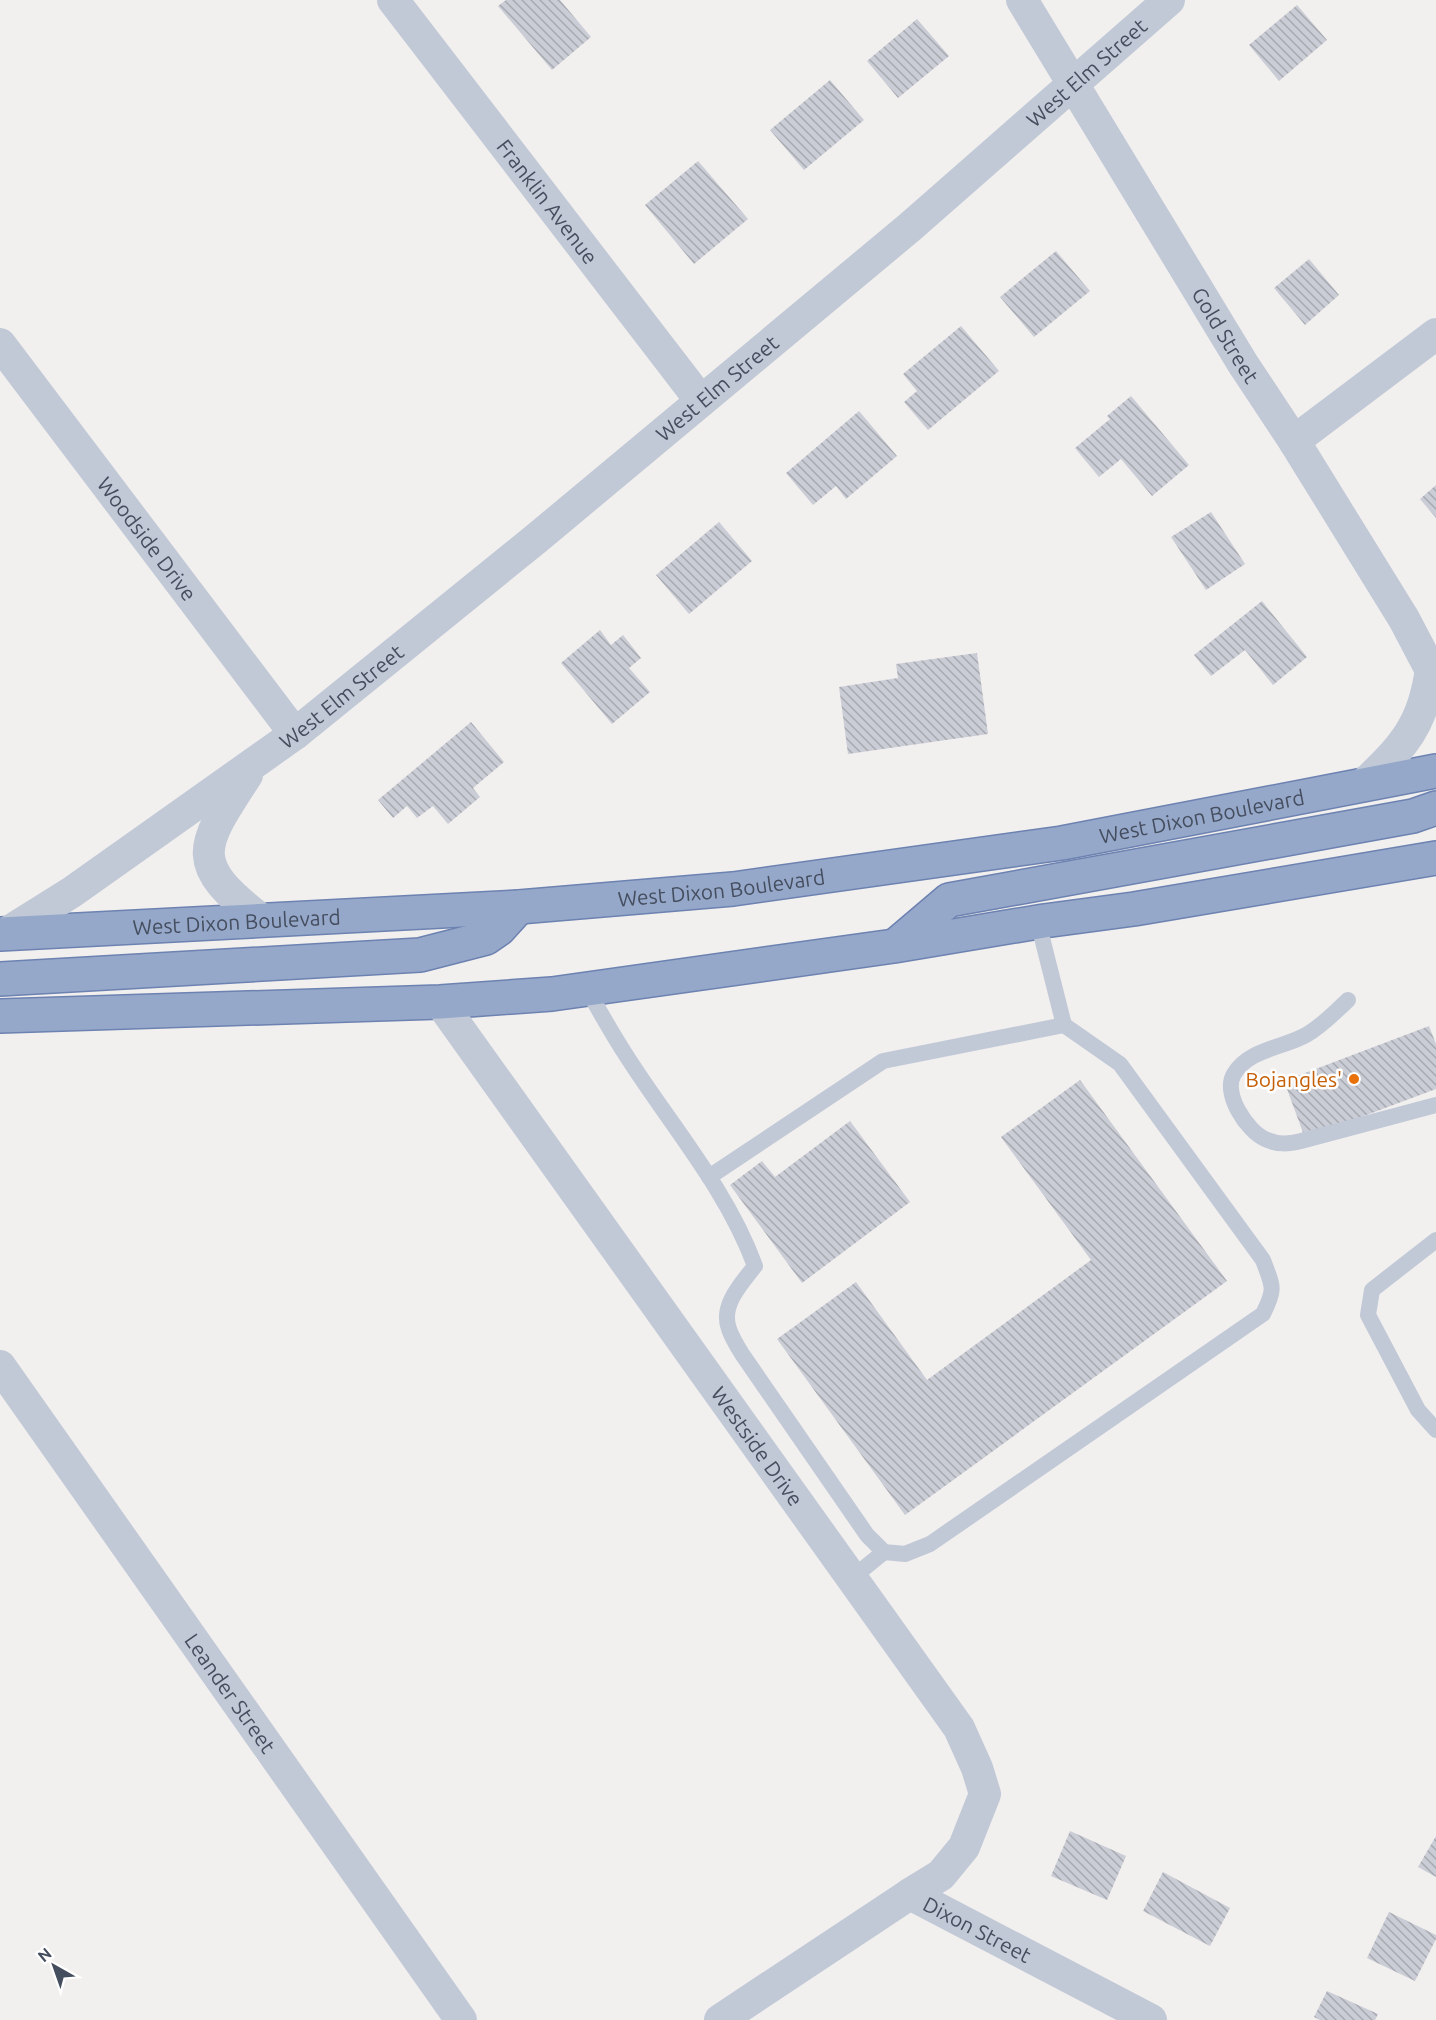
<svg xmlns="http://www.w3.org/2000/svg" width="1436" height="2020" font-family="Ubuntu,sans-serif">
  <defs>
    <pattern id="building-back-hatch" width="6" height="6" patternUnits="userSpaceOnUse" patternTransform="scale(1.5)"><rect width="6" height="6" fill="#cacdd5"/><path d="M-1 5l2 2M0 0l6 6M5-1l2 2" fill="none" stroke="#a6a9b0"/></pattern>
  </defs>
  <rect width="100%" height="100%" fill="#f2efef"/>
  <g fill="url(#building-back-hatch)">
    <path d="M 506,0 L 560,0 L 591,37 L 552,70 L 498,6 Z"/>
    <path d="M 1297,5 L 1327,40 L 1279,81 L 1249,45 Z"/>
    <path d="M 917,19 L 949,56 L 898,98 L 867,61 Z"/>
    <path d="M 830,80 L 864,120 L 804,170 L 770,130 Z"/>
    <path d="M 698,161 L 748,219 L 694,264 L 645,205 Z"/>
    <path d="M 1056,251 L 1090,291 L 1034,337 L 1000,297 Z"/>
    <path d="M 1309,259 L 1339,295 L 1305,325 L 1274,288 Z"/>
    <path d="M 961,326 L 999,371 L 928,430 L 904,402 L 917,391 L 903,374 Z"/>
    <path d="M 1131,396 L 1189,465 L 1152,496 L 1121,459 L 1099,477 L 1075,448 L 1110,419 L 1107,416 Z"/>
    <path d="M 859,411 L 897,456 L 846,499 L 836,486 L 813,505 L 786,473 Z"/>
    <path d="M 1436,485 L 1436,518 L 1420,499 Z"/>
    <path d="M 1211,512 L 1245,564 L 1206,590 L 1171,537 Z"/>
    <path d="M 719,522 L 752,561 L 689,614 L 656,575 Z"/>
    <path d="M 1262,601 L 1307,657 L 1273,685 L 1245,650 L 1211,676 L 1194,655 Z"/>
    <path d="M 600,630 L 611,645 L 623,635 L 641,658 L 629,668 L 650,692 L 612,724 L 561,663 Z"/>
    <path d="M 977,653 L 988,734 L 848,754 L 839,687 L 898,678 L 896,664 Z"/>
    <path d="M 471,722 L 504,762 L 473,788 L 480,797 L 448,824 L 433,806 L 417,818 L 407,806 L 393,818 L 378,800 Z"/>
    <path d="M 1429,1026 L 1436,1044 L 1436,1089 L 1305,1138 L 1284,1081 Z"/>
    <path d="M 1080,1080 L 1227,1281 L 905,1515 L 777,1339 L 856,1282 L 927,1380 L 1091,1260 L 1001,1137 Z"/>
    <path d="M 850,1121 L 910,1202 L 802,1283 L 730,1185 L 762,1161 L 775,1177 Z"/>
    <path d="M 1070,1831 L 1126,1856 L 1107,1900 L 1051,1876 Z"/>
    <path d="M 1436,1836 L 1436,1877 L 1418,1867 Z"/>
    <path d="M 1163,1872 L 1230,1908 L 1210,1946 L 1143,1911 Z"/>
    <path d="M 1389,1912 L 1436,1935 L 1436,1939 L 1415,1981 L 1367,1958 Z"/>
    <path d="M 1327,1991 L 1378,2014 L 1375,2020 L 1320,2020 L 1314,2017 Z"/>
  </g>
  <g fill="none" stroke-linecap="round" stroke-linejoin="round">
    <g stroke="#6c82b0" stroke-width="36">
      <g id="trunk">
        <path id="s8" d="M 0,934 L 519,907 L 733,889 L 1062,843 L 1436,771"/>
        <path d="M 896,945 L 949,900 L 1413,816 L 1436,808"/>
        <path d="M 0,979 L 420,955 L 486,938 L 499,929 L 519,907"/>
        <path d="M 0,1016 L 440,1002 L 552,994 L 894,946 L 1044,921 L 1134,909 L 1436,858"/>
      </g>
    </g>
    <g stroke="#c1c9d6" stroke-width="16">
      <path d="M 587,989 C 599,1010 611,1032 624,1052 C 668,1122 726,1187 755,1266 C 742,1283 720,1305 729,1329 C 732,1338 737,1346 742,1354 L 867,1535 L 884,1552 L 905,1554 L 930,1544 L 1263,1314 C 1276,1288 1273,1287 1263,1260 L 1120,1064 L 1064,1025 L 1038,922"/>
      <path d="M 1348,1000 C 1335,1012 1322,1026 1306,1035 C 1283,1048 1249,1049 1234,1074 C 1222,1093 1247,1131 1265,1139 C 1278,1145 1288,1144 1301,1141 L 1436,1105"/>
      <path d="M 709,1177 L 883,1061 L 1064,1025"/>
      <path d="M 1436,1240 L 1372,1290 L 1368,1315 L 1418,1410 L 1436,1430"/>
      <path d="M 852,1578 L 884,1552"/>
    </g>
    <g stroke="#c1c9d6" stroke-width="32">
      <path id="s1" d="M 393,0 L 701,401"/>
      <path id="s2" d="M 1022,0 L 1243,364 L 1294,441 L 1404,619 L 1436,680"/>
      <path id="s3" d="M 0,344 L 295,734"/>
      <path d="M 1294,441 L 1436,334"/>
      <path d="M 247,775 C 200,847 187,863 262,920"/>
      <path d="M 1363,785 C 1403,747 1424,725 1431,668"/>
      <path id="s4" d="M 5,934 L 72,892 L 295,734 L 537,538 L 910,227 L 1169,0"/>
      <path id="s5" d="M 440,1002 L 959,1728 L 977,1768 L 985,1794 L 964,1847 L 941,1875 L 910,1894"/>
      <path id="s6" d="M 0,1366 L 461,2020"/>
      <path id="s7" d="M 720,2020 L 910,1894 L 1151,2020"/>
    </g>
    <use href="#trunk" stroke="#96a8ca" stroke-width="33"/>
  </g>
  <circle fill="#e8710a" stroke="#fff" stroke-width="2" cx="1354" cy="1079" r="6"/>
  <g text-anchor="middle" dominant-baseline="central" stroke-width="5" stroke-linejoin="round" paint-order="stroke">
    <g font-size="21" fill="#454e5f" stroke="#fff">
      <text stroke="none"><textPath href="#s4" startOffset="1384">West Elm Street</textPath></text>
      <text stroke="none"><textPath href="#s1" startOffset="254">Franklin Avenue</textPath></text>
      <text stroke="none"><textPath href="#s2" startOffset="392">Gold Street</textPath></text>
      <text stroke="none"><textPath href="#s4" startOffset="898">West Elm Street</textPath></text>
      <text stroke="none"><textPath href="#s3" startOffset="244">Woodside Drive</textPath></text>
      <text stroke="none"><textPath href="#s4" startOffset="412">West Elm Street</textPath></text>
      <text stroke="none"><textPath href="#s8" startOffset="1209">West Dixon Boulevard</textPath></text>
      <text stroke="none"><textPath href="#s8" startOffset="723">West Dixon Boulevard</textPath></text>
      <text stroke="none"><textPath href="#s8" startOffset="237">West Dixon Boulevard</textPath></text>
      <text stroke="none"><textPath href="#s5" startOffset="546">Westside Drive</textPath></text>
      <text stroke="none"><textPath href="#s6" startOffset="400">Leander Street</textPath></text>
      <text stroke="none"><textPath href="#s7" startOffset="304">Dixon Street</textPath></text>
    </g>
    <g font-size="21" fill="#c56008" stroke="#fff" text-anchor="end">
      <text x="1342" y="1079">Bojangles'</text>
    </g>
  </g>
  <g transform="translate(54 1966) rotate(320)" stroke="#ffffff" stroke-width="4.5" paint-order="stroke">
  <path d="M0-4.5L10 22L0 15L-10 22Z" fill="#454e5f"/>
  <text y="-9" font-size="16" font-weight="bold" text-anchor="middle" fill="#454e5f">N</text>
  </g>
</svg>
